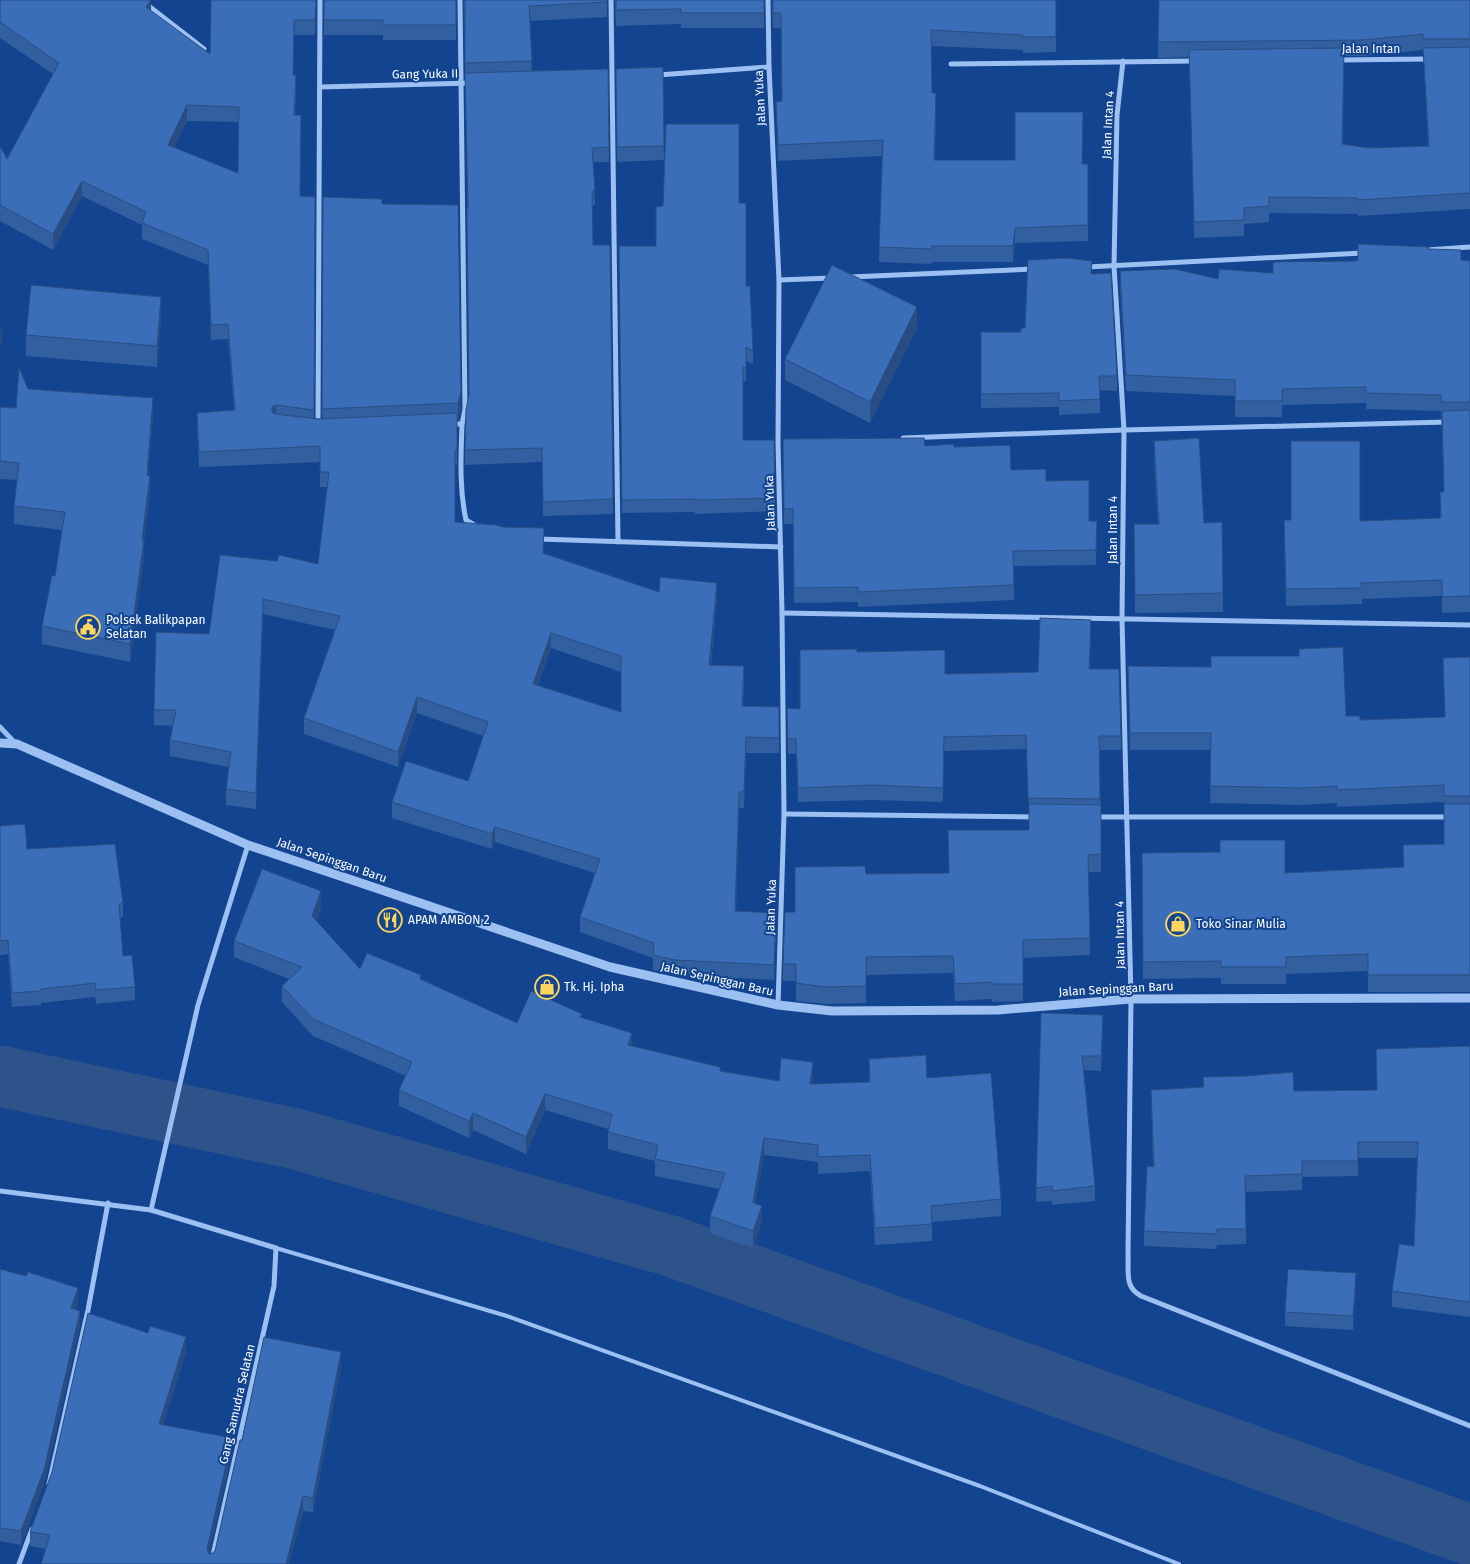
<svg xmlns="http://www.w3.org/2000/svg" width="1470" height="1564" font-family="'Fira Sans',sans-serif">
  <rect width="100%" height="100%" fill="#12448f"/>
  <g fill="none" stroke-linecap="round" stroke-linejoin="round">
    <path stroke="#2e528a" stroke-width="61" d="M 0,1076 L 296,1139 L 671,1246 L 1470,1535"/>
    <path stroke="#9cc0f2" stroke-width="4" d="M 276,1248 L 507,1316 L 980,1486 L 1179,1564"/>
    <g stroke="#9cc0f2" stroke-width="5">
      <path d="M 141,0 L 204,49"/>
      <path d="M 611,0 L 618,542"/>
      <path d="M 768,0 L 769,67 L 779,280 L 778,443 L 782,613 L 784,814 L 778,1005"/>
      <path d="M 1338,60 L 1430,59"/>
      <path d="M 1123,61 L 1117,115 L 1114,266 L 1124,430 L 1122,618 L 1131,999 L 1128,1254 C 1129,1272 1124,1287 1141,1296 L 1470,1426"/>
      <path d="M 951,64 L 1195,61"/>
      <path d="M 658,75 L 769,67"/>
      <path d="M 320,87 L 472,83"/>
      <path d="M 1427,250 L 1470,247"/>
      <path d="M 1087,267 L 1363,253"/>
      <path d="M 850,277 L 1034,269"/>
      <path d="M 779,280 L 831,278"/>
      <path d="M 318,424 L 320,0"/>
      <path d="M 451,424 L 462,424 L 465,409 L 460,0"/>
      <path d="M 462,424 C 461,456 459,488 466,520 L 476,526"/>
      <path d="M 903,438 L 1124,430 L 1447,422"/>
      <path d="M 539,539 L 781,547"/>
      <path d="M 782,613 L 1470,625"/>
      <path d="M 0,727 L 16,744"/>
      <path d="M 784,814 L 1035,817"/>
      <path d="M 1096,817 L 1450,817"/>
      <path d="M 0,1191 L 151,1210 L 276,1248 L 274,1286 L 211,1564"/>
      <path d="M 151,1210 L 198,1005 L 248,845"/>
      <path d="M 49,1484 L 88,1310 L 108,1203"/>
      <path d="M 19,1564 L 32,1529"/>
    </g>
    <path stroke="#9cc0f2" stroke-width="9" d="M 0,743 L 17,744 L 248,845 L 610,967 L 778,1005 L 832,1011 L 998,1010 L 1131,999 L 1470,998"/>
  </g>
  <g fill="#325f9f" fill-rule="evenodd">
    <path d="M 0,0 L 151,11 L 210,54 L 316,0 L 315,35 L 294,35 L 293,75 L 296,90 L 295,115 L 300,196 L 315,197 L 314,418 L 322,419 L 323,197 L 382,204 L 461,409 L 458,420 L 457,420 L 457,465 L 455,465 L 455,522 L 544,544 L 544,554 L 659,592 L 717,598 L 711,665 L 744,681 L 743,706 L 779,707 L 779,753 L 746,753 L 744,808 L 739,808 L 736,911 L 776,929 L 774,980 L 675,975 L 653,970 L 653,958 L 580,932 L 580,917 L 595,873 L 495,842 L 492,849 L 392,818 L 392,802 L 468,781 L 483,736 L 417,713 L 398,767 L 304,734 L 304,718 L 335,630 L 263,614 L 256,809 L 226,805 L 226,789 L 229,767 L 170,756 L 170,740 L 173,726 L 154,725 L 154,710 L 209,634 L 277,561 L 318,564 L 327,487 L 320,487 L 320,462 L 199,467 L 197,428 L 197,413 L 234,410 L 228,339 L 211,340 L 208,265 L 142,239 L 142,225 L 82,196 L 53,250 L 0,221 L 0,146 L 7,159 L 53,74 L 0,38 ZM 187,121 L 238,122 L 238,173 L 174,147 ZM 551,648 L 621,672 L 621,712 L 538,685 Z"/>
    <path d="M 324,0 L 456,0 L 456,40 L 383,40 L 383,35 L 324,35 Z"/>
    <path d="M 464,0 L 607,0 L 607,17 L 530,21 L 532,71 L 608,69 L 609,162 L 593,162 L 595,205 L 593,205 L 593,245 L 610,245 L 613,514 L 543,516 L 542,462 L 465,465 L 465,450 L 469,395 L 468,208 Z"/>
    <path d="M 615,0 L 764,0 L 764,28 L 681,28 L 681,24 L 616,26 Z"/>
    <path d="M 772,0 L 1056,0 L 1056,52 L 1023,53 L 1023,50 L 931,46 L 932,93 L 936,108 L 935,160 L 1088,164 L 1088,241 L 1015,243 L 1013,262 L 932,262 L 932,264 L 879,262 L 882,156 L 778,161 L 776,102 L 782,101 L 781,28 L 773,28 Z"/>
    <path d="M 1159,0 L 1470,0 L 1470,209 L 1358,216 L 1358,214 L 1269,213 L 1269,222 L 1244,224 L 1244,236 L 1194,238 L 1189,57 L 1158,58 ZM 1423,50 L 1428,146 L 1369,148 L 1343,144 L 1344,56 L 1363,56 Z"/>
    <path d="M 663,67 L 664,160 L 617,162 L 616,69 Z"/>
    <path d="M 739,203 L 746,286 L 753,351 L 753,364 L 746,361 L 746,381 L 743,381 L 743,440 L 775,498 L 775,511 L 695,514 L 695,512 L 622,513 L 619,246 L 656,246 Z"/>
    <path d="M 1429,249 L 1461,260 L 1470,261 L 1470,612 L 1442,613 L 1442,596 L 1362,599 L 1362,604 L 1286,606 L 1284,537 L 1360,521 L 1440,518 L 1444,492 L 1441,411 L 1366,409 L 1366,403 L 1282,405 L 1282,417 L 1235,417 L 1235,396 L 1126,391 L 1120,287 L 1120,271 L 1218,279 L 1273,273 Z"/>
    <path d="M 1092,274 L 1117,376 L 1117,391 L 1100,390 L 1100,413 L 1059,415 L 1059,407 L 981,408 L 981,332 L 1021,332 Z"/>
    <path d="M 161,318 L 157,367 L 26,356 L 26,335 Z"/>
    <path d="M 917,328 L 870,423 L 785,380 L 785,359 Z"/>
    <path d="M 28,389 L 153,417 L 148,476 L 150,494 L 144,541 L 144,558 L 130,662 L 42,644 L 42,626 L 55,576 L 62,530 L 14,524 L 14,506 L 17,480 L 0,479 L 0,407 L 16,408 Z"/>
    <path d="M 1154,441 L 1204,523 L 1223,593 L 1223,612 L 1135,613 L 1134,524 L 1158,524 L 1154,459 Z"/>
    <path d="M 925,446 L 954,447 L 1011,470 L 1046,481 L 1089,521 L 1097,521 L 1096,565 L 1014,566 L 1014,600 L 858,607 L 858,602 L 794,603 L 793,524 L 784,524 L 783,454 Z"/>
    <path d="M 1091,634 L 1090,669 L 1121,736 L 1121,750 L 1100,750 L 1101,872 L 1088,872 L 1090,955 L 1023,958 L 1023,1001 L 992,1002 L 992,999 L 955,1001 L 953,973 L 866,975 L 866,1003 L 826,1004 L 796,1001 L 796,981 L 783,981 L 783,964 L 795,912 L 866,874 L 949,873 L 948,830 L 1029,830 L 1029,812 L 1026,749 L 944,751 L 943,802 L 873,800 L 798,802 L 796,754 L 788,754 L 787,708 L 800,709 L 857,652 L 945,674 L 1038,672 Z"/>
    <path d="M 1470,657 L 1470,992 L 1368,992 L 1368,971 L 1286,974 L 1286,984 L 1221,984 L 1221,978 L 1143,979 L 1142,853 L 1285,873 L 1403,867 L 1403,845 L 1444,844 L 1444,802 L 1337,807 L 1337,803 L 1301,805 L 1210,803 L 1211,750 L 1130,750 L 1128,666 L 1346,716 L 1360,720 L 1445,717 L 1443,658 Z"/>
    <path d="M 0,826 L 27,849 L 123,903 L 123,917 L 120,917 L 123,956 L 135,987 L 135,1000 L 96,1004 L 95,997 L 41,1003 L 41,1005 L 12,1007 L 8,954 L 0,955 Z"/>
    <path d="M 321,908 L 316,921 L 360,969 L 421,979 L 517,1023 L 582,1018 L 632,1046 L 720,1071 L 779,1081 L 813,1079 L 812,1084 L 869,1082 L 869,1059 L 927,1078 L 1001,1199 L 1001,1216 L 932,1222 L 932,1241 L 875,1245 L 870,1171 L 818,1174 L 818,1162 L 764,1155 L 755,1204 L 762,1222 L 753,1248 L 710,1233 L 710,1216 L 720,1189 L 655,1176 L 655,1161 L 608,1149 L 608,1129 L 545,1110 L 526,1154 L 473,1130 L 469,1138 L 399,1106 L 399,1090 L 406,1076 L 313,1036 L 282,1002 L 282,986 L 289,979 L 234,957 L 234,941 Z"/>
    <path d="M 1041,1013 L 1103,1029 L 1101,1071 L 1084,1070 L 1095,1186 L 1095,1201 L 1052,1205 L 1052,1201 L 1036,1202 Z"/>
    <path d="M 1470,1046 L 1470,1317 L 1392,1307 L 1392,1291 L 1414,1246 L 1417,1158 L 1358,1158 L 1358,1176 L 1302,1177 L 1302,1190 L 1246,1192 L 1246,1244 L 1217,1245 L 1216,1249 L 1144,1246 L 1144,1231 L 1153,1167 L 1151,1090 L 1294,1091 L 1376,1090 Z"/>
    <path d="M 0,1269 L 78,1302 L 75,1310 L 80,1325 L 44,1484 L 21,1545 L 0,1541 Z"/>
    <path d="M 1356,1287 L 1353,1330 L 1285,1326 L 1285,1312 Z"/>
    <path d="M 186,1352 L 163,1425 L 232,1452 L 209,1553 L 211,1554 L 215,1551 L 242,1440 L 341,1366 L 313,1512 L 303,1511 L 289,1564 L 46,1549 L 30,1546 L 30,1532 Z"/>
  </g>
  <g fill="#294d82">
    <path d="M 151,0 L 151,15 L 146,7 Z"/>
    <path d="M 187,105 L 187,121 L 168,160 L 168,145 Z"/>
    <path d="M 82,181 L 82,196 L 53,250 L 53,234 Z"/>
    <path d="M 1015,228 L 1015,243 L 1013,262 L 1013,246 Z"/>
    <path d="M 161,297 L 161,318 L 157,367 L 157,346 Z"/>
    <path d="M 917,307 L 917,328 L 870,423 L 870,402 Z"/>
    <path d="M 2,329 L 2,345 L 0,346 L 0,330 Z"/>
    <path d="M 461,392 L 461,409 L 458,420 L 458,403 Z"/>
    <path d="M 153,398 L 153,417 L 147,493 L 147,475 Z"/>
    <path d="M 276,405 L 276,421 L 272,423 L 272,407 Z"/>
    <path d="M 150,476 L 150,494 L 144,541 L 144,558 L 130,662 L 130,644 L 142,540 Z"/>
    <path d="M 544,528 L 544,544 L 543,569 L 543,553 Z"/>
    <path d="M 717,583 L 717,598 L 709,680 L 709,665 Z"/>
    <path d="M 263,599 L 263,614 L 256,809 L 256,793 Z"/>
    <path d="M 551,633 L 551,648 L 533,699 L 533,684 Z"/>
    <path d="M 417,697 L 417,713 L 398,767 L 398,752 Z"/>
    <path d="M 739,792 L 739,808 L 735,927 L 735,911 Z"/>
    <path d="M 495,827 L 495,842 L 492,849 L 492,834 Z"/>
    <path d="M 321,891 L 321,908 L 312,933 L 312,916 Z"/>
    <path d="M 776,913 L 776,929 L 774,980 L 774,965 Z"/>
    <path d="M 632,1033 L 632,1050 L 628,1045 Z"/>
    <path d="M 813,1062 L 813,1079 L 810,1101 L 810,1084 Z"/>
    <path d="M 545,1094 L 545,1110 L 526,1154 L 526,1137 Z"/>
    <path d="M 473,1113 L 473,1130 L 469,1138 L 469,1121 Z"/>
    <path d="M 764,1138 L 764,1155 L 753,1219 L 753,1203 Z"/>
    <path d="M 762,1206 L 762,1222 L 753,1248 L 753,1231 Z"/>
    <path d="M 1356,1273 L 1356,1287 L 1353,1330 L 1353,1316 Z"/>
    <path d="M 78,1288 L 78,1302 L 71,1322 L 71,1308 Z"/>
    <path d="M 80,1311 L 80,1325 L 44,1484 L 21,1545 L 21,1531 Z"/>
    <path d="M 186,1337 L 186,1352 L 159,1438 L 159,1424 Z"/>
    <path d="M 341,1352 L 341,1366 L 313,1512 L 313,1498 Z"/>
    <path d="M 232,1438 L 232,1452 L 207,1563 L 207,1549 Z"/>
    <path d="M 303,1496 L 303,1511 L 289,1564 L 286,1564 Z"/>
  </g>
  <g fill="#3a6eb9" stroke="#294d82" fill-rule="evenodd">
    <path d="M 0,0 L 151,0 L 146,7 L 210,54 L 211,0 L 316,0 L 315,20 L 294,20 L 293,75 L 296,75 L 294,115 L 301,115 L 300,196 L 315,197 L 314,410 L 276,405 L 272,407 L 272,412 L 275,414 L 318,419 L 457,413 L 457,450 L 455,450 L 455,522 L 496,525 L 503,527 L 544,528 L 543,553 L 659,592 L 660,577 L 717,583 L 709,665 L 744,666 L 742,706 L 779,707 L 779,738 L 746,737 L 744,792 L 739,792 L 735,911 L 776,913 L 774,965 L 675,960 L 653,955 L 654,943 L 580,917 L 600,859 L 495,827 L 492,834 L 392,802 L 406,761 L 468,781 L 488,722 L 417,697 L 398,752 L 304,718 L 340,616 L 263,599 L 256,793 L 226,789 L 231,752 L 170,740 L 176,710 L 154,710 L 156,632 L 209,634 L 220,555 L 277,561 L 279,555 L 318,564 L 329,472 L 320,472 L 320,446 L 199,452 L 197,413 L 235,410 L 228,324 L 211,325 L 208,250 L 142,223 L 146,212 L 82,181 L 53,234 L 0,205 L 0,146 L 7,159 L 59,63 L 0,22 ZM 187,105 L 239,107 L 238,173 L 168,145 ZM 551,633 L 621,656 L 621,712 L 533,684 Z"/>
    <path d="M 324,0 L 456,0 L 456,25 L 383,25 L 383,20 L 324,20 Z"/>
    <path d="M 465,0 L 607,0 L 607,2 L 529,6 L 532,61 L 465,63 Z"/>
    <path d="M 616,0 L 764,0 L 764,13 L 681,13 L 681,9 L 616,10 Z"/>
    <path d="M 773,0 L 1056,0 L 1056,37 L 1023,37 L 1023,35 L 931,30 L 932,93 L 936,93 L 934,160 L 1015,160 L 1015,112 L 1083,112 L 1082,164 L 1088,164 L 1088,225 L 1015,228 L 1013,246 L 932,246 L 932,249 L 879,247 L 883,140 L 778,145 L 776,102 L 782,101 L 781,13 L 773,13 Z"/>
    <path d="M 1159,0 L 1470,0 L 1470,39 L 1423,39 L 1423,34 L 1363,40 L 1158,42 Z"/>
    <path d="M 1470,47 L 1470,193 L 1358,200 L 1358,198 L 1269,197 L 1269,206 L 1244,208 L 1244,220 L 1194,222 L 1189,50 L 1344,48 L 1342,144 L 1369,148 L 1429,146 L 1423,48 Z"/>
    <path d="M 663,67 L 664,146 L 617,147 L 616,69 Z"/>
    <path d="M 608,69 L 609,147 L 592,148 L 595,190 L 592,191 L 593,245 L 610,245 L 613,499 L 543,502 L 542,448 L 465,450 L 466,410 L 469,395 L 467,208 L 468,208 L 465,73 Z"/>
    <path d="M 666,124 L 739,124 L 739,203 L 746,203 L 746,286 L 750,286 L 753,351 L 746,347 L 746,367 L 743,367 L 743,440 L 774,440 L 775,498 L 695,500 L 695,499 L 622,500 L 619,246 L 656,246 L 656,207 L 663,206 Z"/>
    <path d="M 323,197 L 382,199 L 382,204 L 458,205 L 461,392 L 458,403 L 322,409 Z"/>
    <path d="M 1358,244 L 1429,247 L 1429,249 L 1461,250 L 1461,260 L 1470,261 L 1470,402 L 1441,402 L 1441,395 L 1366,393 L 1366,387 L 1282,389 L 1282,401 L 1235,401 L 1235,380 L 1126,375 L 1120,271 L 1175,269 L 1218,279 L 1219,269 L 1273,273 L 1273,262 L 1358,261 Z"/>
    <path d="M 1067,258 L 1092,261 L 1091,274 L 1111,273 L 1117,376 L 1099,376 L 1100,399 L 1059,401 L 1059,393 L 981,394 L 981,332 L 1021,332 L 1021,328 L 1025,328 L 1028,260 Z"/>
    <path d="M 832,265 L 917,307 L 870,402 L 785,359 Z"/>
    <path d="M 31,285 L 161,297 L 157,346 L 26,335 Z"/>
    <path d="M 19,368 L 28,389 L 153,398 L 147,475 L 150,476 L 142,540 L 144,540 L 130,644 L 42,626 L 52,575 L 55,576 L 65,512 L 14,506 L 19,463 L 0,461 L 0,407 L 16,408 Z"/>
    <path d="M 1470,410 L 1470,596 L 1442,597 L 1442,580 L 1361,583 L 1362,588 L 1286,589 L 1284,520 L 1291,520 L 1291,441 L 1360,441 L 1360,521 L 1441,518 L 1440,492 L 1444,492 L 1442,411 Z"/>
    <path d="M 924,438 L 925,446 L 954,444 L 954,447 L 1010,445 L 1011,470 L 1046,469 L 1046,481 L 1089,480 L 1089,521 L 1097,521 L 1096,550 L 1013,551 L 1014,585 L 858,592 L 858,587 L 794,588 L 793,509 L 784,509 L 783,439 Z"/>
    <path d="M 1199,438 L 1204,523 L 1222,522 L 1223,593 L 1135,595 L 1134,524 L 1159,524 L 1154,441 Z"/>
    <path d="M 1040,618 L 1091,620 L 1089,669 L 1119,669 L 1121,736 L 1099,736 L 1100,799 L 1028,798 L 1026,735 L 944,737 L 943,788 L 873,785 L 798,788 L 796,739 L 788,739 L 787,708 L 800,709 L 800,650 L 857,649 L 857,652 L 945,650 L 945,674 L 1038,672 Z"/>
    <path d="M 1343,647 L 1346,716 L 1360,716 L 1360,720 L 1445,717 L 1443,658 L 1470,657 L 1470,796 L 1444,796 L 1444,785 L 1337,790 L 1337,786 L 1301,788 L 1210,786 L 1211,733 L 1130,733 L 1128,666 L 1211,667 L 1211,656 L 1299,656 L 1299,649 Z"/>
    <path d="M 1029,804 L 1101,805 L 1101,854 L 1088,855 L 1090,938 L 1023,940 L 1023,984 L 992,984 L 992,982 L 955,984 L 953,956 L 866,957 L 866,986 L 826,987 L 796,983 L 796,964 L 783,964 L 785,912 L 795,912 L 795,867 L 865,866 L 866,874 L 949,873 L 948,830 L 1029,830 Z"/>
    <path d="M 1444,804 L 1470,804 L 1470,975 L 1368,975 L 1368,954 L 1286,957 L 1286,967 L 1221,967 L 1221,961 L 1143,962 L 1142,853 L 1220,852 L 1220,840 L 1285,840 L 1285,873 L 1404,867 L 1403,845 L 1444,844 Z"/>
    <path d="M 25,824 L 27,849 L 115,844 L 123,903 L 119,904 L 123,956 L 132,955 L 135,987 L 96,990 L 95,983 L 41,989 L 41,991 L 12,993 L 8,940 L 0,941 L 0,826 Z"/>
    <path d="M 262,869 L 321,891 L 312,916 L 360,969 L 367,953 L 421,975 L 420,979 L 517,1023 L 531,991 L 582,1014 L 580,1017 L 632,1033 L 628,1045 L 720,1067 L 720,1071 L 779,1081 L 781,1058 L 813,1062 L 810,1084 L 870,1082 L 869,1059 L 926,1055 L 927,1078 L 991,1073 L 1001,1199 L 931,1206 L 932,1224 L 875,1228 L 870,1155 L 818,1157 L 818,1145 L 764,1138 L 753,1203 L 762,1206 L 753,1231 L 710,1216 L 725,1173 L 655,1159 L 658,1145 L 608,1132 L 612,1114 L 545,1094 L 526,1137 L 473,1113 L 469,1121 L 399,1090 L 412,1062 L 313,1019 L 282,986 L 302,967 L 234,941 Z"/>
    <path d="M 1041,1013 L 1103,1015 L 1101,1056 L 1082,1056 L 1095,1186 L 1052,1191 L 1052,1186 L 1036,1188 Z"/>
    <path d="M 1470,1046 L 1470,1302 L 1392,1291 L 1399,1244 L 1414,1246 L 1418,1142 L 1358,1142 L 1358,1161 L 1302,1161 L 1302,1174 L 1245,1176 L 1246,1229 L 1217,1229 L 1216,1234 L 1144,1231 L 1147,1166 L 1154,1167 L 1151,1090 L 1204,1087 L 1203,1077 L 1246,1076 L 1293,1072 L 1294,1091 L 1377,1090 L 1376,1049 Z"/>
    <path d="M 0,1269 L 26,1276 L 28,1272 L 78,1288 L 71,1308 L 80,1311 L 44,1470 L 21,1531 L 0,1528 Z"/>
    <path d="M 1288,1269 L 1356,1273 L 1353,1316 L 1285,1312 Z"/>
    <path d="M 88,1313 L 148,1333 L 150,1326 L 186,1337 L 159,1424 L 232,1438 L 207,1549 L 208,1553 L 211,1554 L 215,1551 L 240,1440 L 242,1440 L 264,1337 L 341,1352 L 313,1498 L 303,1496 L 286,1564 L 41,1564 L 50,1535 L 30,1532 L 52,1472 Z"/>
  </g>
  <defs>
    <g id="civic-ring" transform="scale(1.25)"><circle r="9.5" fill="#12448f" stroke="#ffd65d" stroke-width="1.5"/><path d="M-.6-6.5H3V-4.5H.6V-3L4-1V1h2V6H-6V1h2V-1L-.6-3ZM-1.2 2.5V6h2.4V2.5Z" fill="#ffd65d"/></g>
    <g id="restaurant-ring" transform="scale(1.25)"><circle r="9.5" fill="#12448f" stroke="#ffd65d" stroke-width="1.5"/><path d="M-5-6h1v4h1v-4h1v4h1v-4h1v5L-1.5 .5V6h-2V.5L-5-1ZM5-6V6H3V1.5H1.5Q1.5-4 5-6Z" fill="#ffd65d"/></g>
    <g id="shop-ring" transform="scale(1.25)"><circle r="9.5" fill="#12448f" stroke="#ffd65d" stroke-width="1.5"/><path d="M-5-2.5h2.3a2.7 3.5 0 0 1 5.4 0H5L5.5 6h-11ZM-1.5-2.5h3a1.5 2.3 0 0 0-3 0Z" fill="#ffd65d"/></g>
  </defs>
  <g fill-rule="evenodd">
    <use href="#civic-ring" x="88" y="627"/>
    <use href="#restaurant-ring" x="390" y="920"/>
    <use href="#shop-ring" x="1178" y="924"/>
    <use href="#shop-ring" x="547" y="987"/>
  </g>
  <g text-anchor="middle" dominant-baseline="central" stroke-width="4" stroke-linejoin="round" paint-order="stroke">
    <g font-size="12" fill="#fff" stroke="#12448f">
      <text x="1371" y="49">Jalan Intan</text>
      <text transform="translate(425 74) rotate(-1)">Gang Yuka II</text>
      <text transform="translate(760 98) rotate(-93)">Jalan Yuka</text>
      <text transform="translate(1108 125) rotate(-87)">Jalan Intan 4</text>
      <text transform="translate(770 503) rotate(-92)">Jalan Yuka</text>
      <text transform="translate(1113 530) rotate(-90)">Jalan Intan 4</text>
      <text transform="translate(332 860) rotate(19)">Jalan Sepinggan Baru</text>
      <text transform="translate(771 907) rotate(-88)">Jalan Yuka</text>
      <text transform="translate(1120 935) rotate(-91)">Jalan Intan 4</text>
      <text transform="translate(717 979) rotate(13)">Jalan Sepinggan Baru</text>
      <text transform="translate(1116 989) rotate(-3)">Jalan Sepinggan Baru</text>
      <text transform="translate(237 1404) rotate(-77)">Gang Samudra Selatan</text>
    </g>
    <g font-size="12" fill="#fff" stroke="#12448f" text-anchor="start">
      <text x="106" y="620">Polsek Balikpapan<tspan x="106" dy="14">Selatan</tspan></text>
      <text x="408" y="920">APAM AMBON 2</text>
      <text x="1196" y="924">Toko Sinar Mulia</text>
      <text x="564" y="987">Tk. Hj. Ipha</text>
    </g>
  </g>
</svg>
